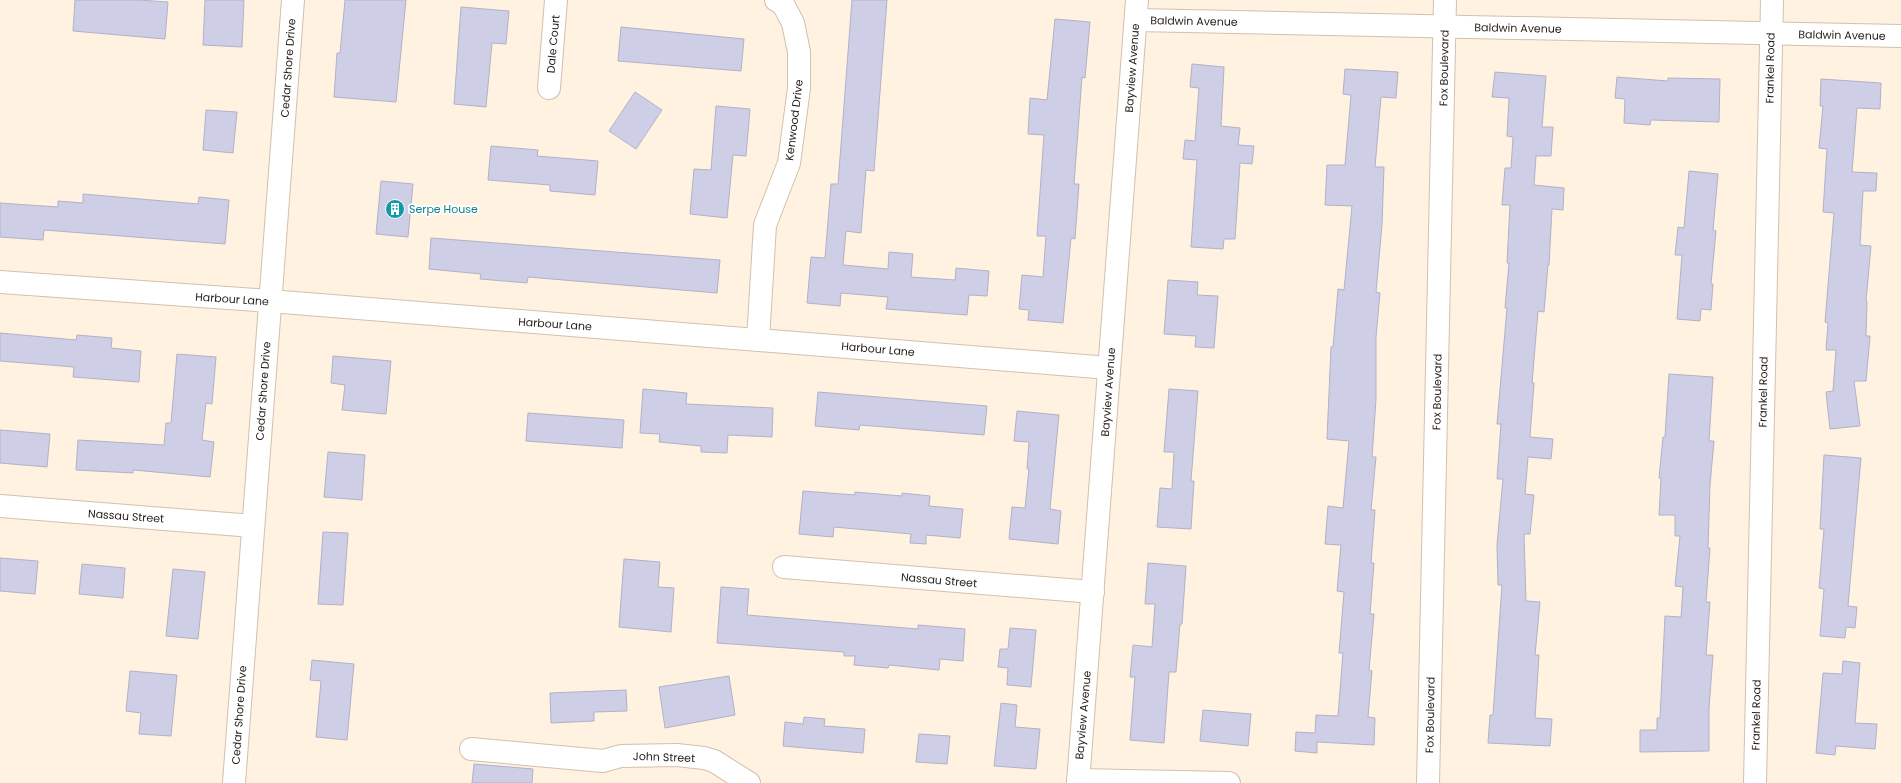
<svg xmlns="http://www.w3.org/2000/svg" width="1901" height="783" font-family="Poppins,sans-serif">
  <rect width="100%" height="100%" fill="#fff2e1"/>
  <g fill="#cecee6" stroke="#b1b1c8">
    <path d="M 75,0 L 139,0 L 168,2 L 165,39 L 73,31 Z"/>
    <path d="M 205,0 L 244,0 L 242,47 L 203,45 Z"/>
    <path d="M 345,0 L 406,0 L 396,102 L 334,97 L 337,53 L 340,53 Z"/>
    <path d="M 852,0 L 887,0 L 874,171 L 866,170 L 861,233 L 846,231 L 843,265 L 888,269 L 889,252 L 913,254 L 911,277 L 955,280 L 956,268 L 989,271 L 987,296 L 969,295 L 967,315 L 886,309 L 888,297 L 841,293 L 840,306 L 807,303 L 811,257 L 825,258 L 831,184 L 838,184 Z"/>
    <path d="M 461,7 L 509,11 L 506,44 L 492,43 L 486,107 L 454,104 Z"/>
    <path d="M 1055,19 L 1090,22 L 1085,78 L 1082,77 L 1074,184 L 1079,184 L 1075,239 L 1071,238 L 1063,323 L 1028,320 L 1029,310 L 1019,309 L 1022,275 L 1043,277 L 1046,236 L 1037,236 L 1044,135 L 1028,134 L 1030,98 L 1047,100 Z"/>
    <path d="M 621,27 L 744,39 L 741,71 L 618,61 Z"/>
    <path d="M 1192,64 L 1224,67 L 1221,126 L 1240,128 L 1238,145 L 1254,146 L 1252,164 L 1240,163 L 1235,239 L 1224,239 L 1223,249 L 1191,247 L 1197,160 L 1183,159 L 1185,140 L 1195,141 L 1199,88 L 1190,87 Z"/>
    <path d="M 1345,69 L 1398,72 L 1396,98 L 1381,97 L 1375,167 L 1384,167 L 1382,225 L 1376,292 L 1380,293 L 1376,337 L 1376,399 L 1372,457 L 1376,457 L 1371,510 L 1375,510 L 1371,563 L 1374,563 L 1370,614 L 1374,614 L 1369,670 L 1372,671 L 1368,717 L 1375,718 L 1374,745 L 1317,742 L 1317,753 L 1295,751 L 1296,732 L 1315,733 L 1316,715 L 1338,716 L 1343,653 L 1339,653 L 1344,592 L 1337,591 L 1341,545 L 1325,544 L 1328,506 L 1343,508 L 1349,441 L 1327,439 L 1331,347 L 1333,347 L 1338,289 L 1344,290 L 1352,206 L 1325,205 L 1327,165 L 1345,165 L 1351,95 L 1343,94 Z"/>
    <path d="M 1495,72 L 1546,76 L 1542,127 L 1553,127 L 1551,156 L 1536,156 L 1534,185 L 1564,188 L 1563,210 L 1552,209 L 1549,265 L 1548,265 L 1544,312 L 1538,311 L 1532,383 L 1534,383 L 1530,437 L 1553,439 L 1551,459 L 1528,457 L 1525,494 L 1534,495 L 1530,534 L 1524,534 L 1526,601 L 1540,602 L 1535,655 L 1539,655 L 1535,718 L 1552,719 L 1550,746 L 1488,743 L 1490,715 L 1493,715 L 1502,585 L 1498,585 L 1497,545 L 1503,479 L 1497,479 L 1501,424 L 1497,424 L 1507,308 L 1505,308 L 1509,263 L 1507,263 L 1510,205 L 1502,205 L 1505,168 L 1511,168 L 1513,137 L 1507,136 L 1509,98 L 1492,97 Z"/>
    <path d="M 1617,77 L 1668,81 L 1668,78 L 1720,79 L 1719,122 L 1651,120 L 1650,125 L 1624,123 L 1625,99 L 1615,98 Z"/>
    <path d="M 1821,79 L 1881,83 L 1880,109 L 1857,108 L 1852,172 L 1877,173 L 1876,191 L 1863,191 L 1860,245 L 1871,246 L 1866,301 L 1867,301 L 1866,336 L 1870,336 L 1866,381 L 1854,381 L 1860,426 L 1830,429 L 1826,392 L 1833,391 L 1836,350 L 1826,350 L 1828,323 L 1825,322 L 1834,213 L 1823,212 L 1827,149 L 1819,148 L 1823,106 L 1820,106 Z"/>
    <path d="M 635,92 L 662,110 L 636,149 L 609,131 Z"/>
    <path d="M 716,106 L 750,109 L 746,156 L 733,155 L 727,218 L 690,214 L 694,169 L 711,170 Z"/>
    <path d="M 206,110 L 237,112 L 233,153 L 203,150 Z"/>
    <path d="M 491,146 L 538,150 L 537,156 L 598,161 L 595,195 L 550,191 L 550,185 L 488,180 Z"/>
    <path d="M 1689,171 L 1718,174 L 1713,230 L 1716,231 L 1711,284 L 1713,284 L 1711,310 L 1701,309 L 1700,321 L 1677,319 L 1682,255 L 1675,255 L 1678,227 L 1684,228 Z"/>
    <path d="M 381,181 L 413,184 L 408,237 L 376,234 Z"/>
    <path d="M 83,194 L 198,204 L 199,197 L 229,200 L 225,244 L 44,230 L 43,240 L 0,237 L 0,203 L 58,207 L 58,201 L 83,203 Z"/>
    <path d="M 431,238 L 720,260 L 717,293 L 528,277 L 527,283 L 480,279 L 481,274 L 429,269 Z"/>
    <path d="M 1168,280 L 1198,282 L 1197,295 L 1218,296 L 1214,348 L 1195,347 L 1196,336 L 1164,334 Z"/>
    <path d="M 0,333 L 76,340 L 77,335 L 112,338 L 111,348 L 141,351 L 139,382 L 73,377 L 74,367 L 0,361 Z"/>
    <path d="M 177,354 L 216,357 L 212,404 L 206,403 L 202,440 L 214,442 L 210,477 L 133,470 L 133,473 L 76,470 L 78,440 L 164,445 L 166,423 L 171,423 Z"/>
    <path d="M 333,356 L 391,361 L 386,414 L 342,410 L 345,385 L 331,383 Z"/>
    <path d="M 1669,374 L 1713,377 L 1709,441 L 1714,441 L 1710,485 L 1708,548 L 1710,548 L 1706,602 L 1710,602 L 1706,655 L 1713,655 L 1709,708 L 1709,751 L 1640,752 L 1640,730 L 1657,730 L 1657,718 L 1660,718 L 1665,616 L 1681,617 L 1683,587 L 1675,586 L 1680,536 L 1675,536 L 1675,515 L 1659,515 L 1661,478 L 1659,478 L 1663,437 L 1665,437 Z"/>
    <path d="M 643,389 L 687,393 L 686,404 L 773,408 L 772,437 L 728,435 L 727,453 L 701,452 L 701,446 L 659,442 L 660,434 L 640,433 Z"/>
    <path d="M 1169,389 L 1198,391 L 1191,481 L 1194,481 L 1191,529 L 1157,527 L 1160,488 L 1172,489 L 1174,452 L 1164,452 Z"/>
    <path d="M 818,392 L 987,406 L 984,435 L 860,425 L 859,430 L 815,426 Z"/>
    <path d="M 1017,411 L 1059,415 L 1050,509 L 1061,511 L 1058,544 L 1009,539 L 1012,507 L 1025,508 L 1029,469 L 1027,469 L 1029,442 L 1014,441 Z"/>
    <path d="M 528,413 L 624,420 L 622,448 L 526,441 Z"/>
    <path d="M 0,430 L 50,434 L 47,467 L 0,463 Z"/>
    <path d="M 328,452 L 365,455 L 362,500 L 324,497 Z"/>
    <path d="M 1824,455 L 1861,458 L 1848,606 L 1857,607 L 1855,628 L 1846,627 L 1845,638 L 1820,636 L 1824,589 L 1819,588 L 1824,529 L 1820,529 Z"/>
    <path d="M 803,491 L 855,495 L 855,492 L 902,496 L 902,493 L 930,496 L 929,506 L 963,509 L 960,538 L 926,535 L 926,544 L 910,543 L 911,534 L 834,527 L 833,537 L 799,534 Z"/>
    <path d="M 323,532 L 348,533 L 343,605 L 318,604 Z"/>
    <path d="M 0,558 L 38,561 L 35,594 L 0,591 Z"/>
    <path d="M 624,559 L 660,562 L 658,587 L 674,588 L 671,632 L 619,627 Z"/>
    <path d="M 1148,563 L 1186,566 L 1182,624 L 1180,624 L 1176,672 L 1169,672 L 1164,743 L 1130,740 L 1135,677 L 1130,677 L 1133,645 L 1152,647 L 1155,604 L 1145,604 Z"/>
    <path d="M 82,564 L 125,568 L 123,598 L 79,594 Z"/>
    <path d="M 173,569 L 205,572 L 198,639 L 166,636 Z"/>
    <path d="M 721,587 L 749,589 L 747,615 L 918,629 L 918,625 L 965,629 L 963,661 L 940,659 L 939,670 L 889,665 L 888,668 L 854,665 L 855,656 L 844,656 L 844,652 L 717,643 Z"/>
    <path d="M 1010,628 L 1036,630 L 1031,687 L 1007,685 L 1008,668 L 998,667 L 1000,649 L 1008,649 Z"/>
    <path d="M 312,660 L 354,664 L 347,740 L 316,737 L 321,681 L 310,680 Z"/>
    <path d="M 1843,661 L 1860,663 L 1855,723 L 1877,724 L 1875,749 L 1836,746 L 1835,755 L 1816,753 L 1823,673 L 1842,674 Z"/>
    <path d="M 130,671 L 177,675 L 171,736 L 139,734 L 141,713 L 126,711 Z"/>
    <path d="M 729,676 L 735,715 L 665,728 L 659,687 Z"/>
    <path d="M 626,690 L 627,711 L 594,712 L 594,721 L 551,723 L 550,693 Z"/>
    <path d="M 1001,703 L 1017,705 L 1015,727 L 1040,729 L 1036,769 L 994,766 Z"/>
    <path d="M 1203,710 L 1251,714 L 1248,746 L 1200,741 Z"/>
    <path d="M 804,717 L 825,719 L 824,726 L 865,729 L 863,753 L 783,746 L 785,722 L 803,724 Z"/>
    <path d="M 919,734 L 950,736 L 947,764 L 916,762 Z"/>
    <path d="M 474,764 L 533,769 L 532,783 L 472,783 Z"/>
  </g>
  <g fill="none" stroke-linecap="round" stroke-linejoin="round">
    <g stroke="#d1c1ad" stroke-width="24">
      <g id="minor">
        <path d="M 1136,20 L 1901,36"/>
        <path d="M 549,88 L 556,0"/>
        <path d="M 0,282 L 270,301 L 1109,368"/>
        <path d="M 758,340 L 765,225 L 789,163 L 799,88 L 799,52 L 793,23 L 783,4 L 776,0"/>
        <path d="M 0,506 L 253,526"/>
        <path d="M 784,567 L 1093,592"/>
        <path d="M 471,749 L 603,761 L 621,756 L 677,755 L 704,758 L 714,761 L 749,783"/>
        <path d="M 1078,780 L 1229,783"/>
        <path d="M 234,783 L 293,0"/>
        <path d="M 1078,783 L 1137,0"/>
        <path d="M 1428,783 L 1445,0"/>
        <path d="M 1755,783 L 1772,0"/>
      </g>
    </g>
    <use href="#minor" stroke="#fff" stroke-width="22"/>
  </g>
  <defs>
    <g id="building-disc" transform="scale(1)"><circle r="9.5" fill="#0f9aa8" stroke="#fff"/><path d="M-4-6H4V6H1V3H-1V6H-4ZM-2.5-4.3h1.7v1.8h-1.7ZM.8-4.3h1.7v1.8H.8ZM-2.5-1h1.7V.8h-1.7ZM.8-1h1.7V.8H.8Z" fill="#fff"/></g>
  </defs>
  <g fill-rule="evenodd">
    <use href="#building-disc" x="395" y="209"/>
  </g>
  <g text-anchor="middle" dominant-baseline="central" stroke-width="3.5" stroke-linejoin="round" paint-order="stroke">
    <g font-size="11" fill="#221d15" stroke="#fff">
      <text transform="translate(1194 21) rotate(1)">Baldwin Avenue</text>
      <text transform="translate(1518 28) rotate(1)">Baldwin Avenue</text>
      <text transform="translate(1842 35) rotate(1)">Baldwin Avenue</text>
      <text transform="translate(553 44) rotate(-85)">Dale Court</text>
      <text transform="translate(288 68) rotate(-86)">Cedar Shore Drive</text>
      <text transform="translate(1132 68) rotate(-86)">Bayview Avenue</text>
      <text transform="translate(1444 68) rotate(-89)">Fox Boulevard</text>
      <text transform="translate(1770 68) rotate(-89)">Frankel Road</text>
      <text transform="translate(794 120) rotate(-83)">Kenwood Drive</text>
      <text transform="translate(232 299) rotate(4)">Harbour Lane</text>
      <text transform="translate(555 324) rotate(4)">Harbour Lane</text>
      <text transform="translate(878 349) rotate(5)">Harbour Lane</text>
      <text transform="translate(263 391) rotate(-86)">Cedar Shore Drive</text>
      <text transform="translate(1108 392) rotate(-86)">Bayview Avenue</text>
      <text transform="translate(1437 392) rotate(-89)">Fox Boulevard</text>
      <text transform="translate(1763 392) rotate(-89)">Frankel Road</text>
      <text transform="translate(126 516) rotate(4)">Nassau Street</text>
      <text transform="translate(939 580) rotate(5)">Nassau Street</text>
      <text transform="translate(239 715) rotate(-86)">Cedar Shore Drive</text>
      <text transform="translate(1083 715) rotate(-85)">Bayview Avenue</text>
      <text transform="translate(1430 715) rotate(-89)">Fox Boulevard</text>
      <text transform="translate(1756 715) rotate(-89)">Frankel Road</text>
      <text transform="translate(664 757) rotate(2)">John Street</text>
    </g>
    <g font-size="11" fill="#0d838f" stroke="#fff" text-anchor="start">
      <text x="409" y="209">Serpe House</text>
    </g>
  </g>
</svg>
